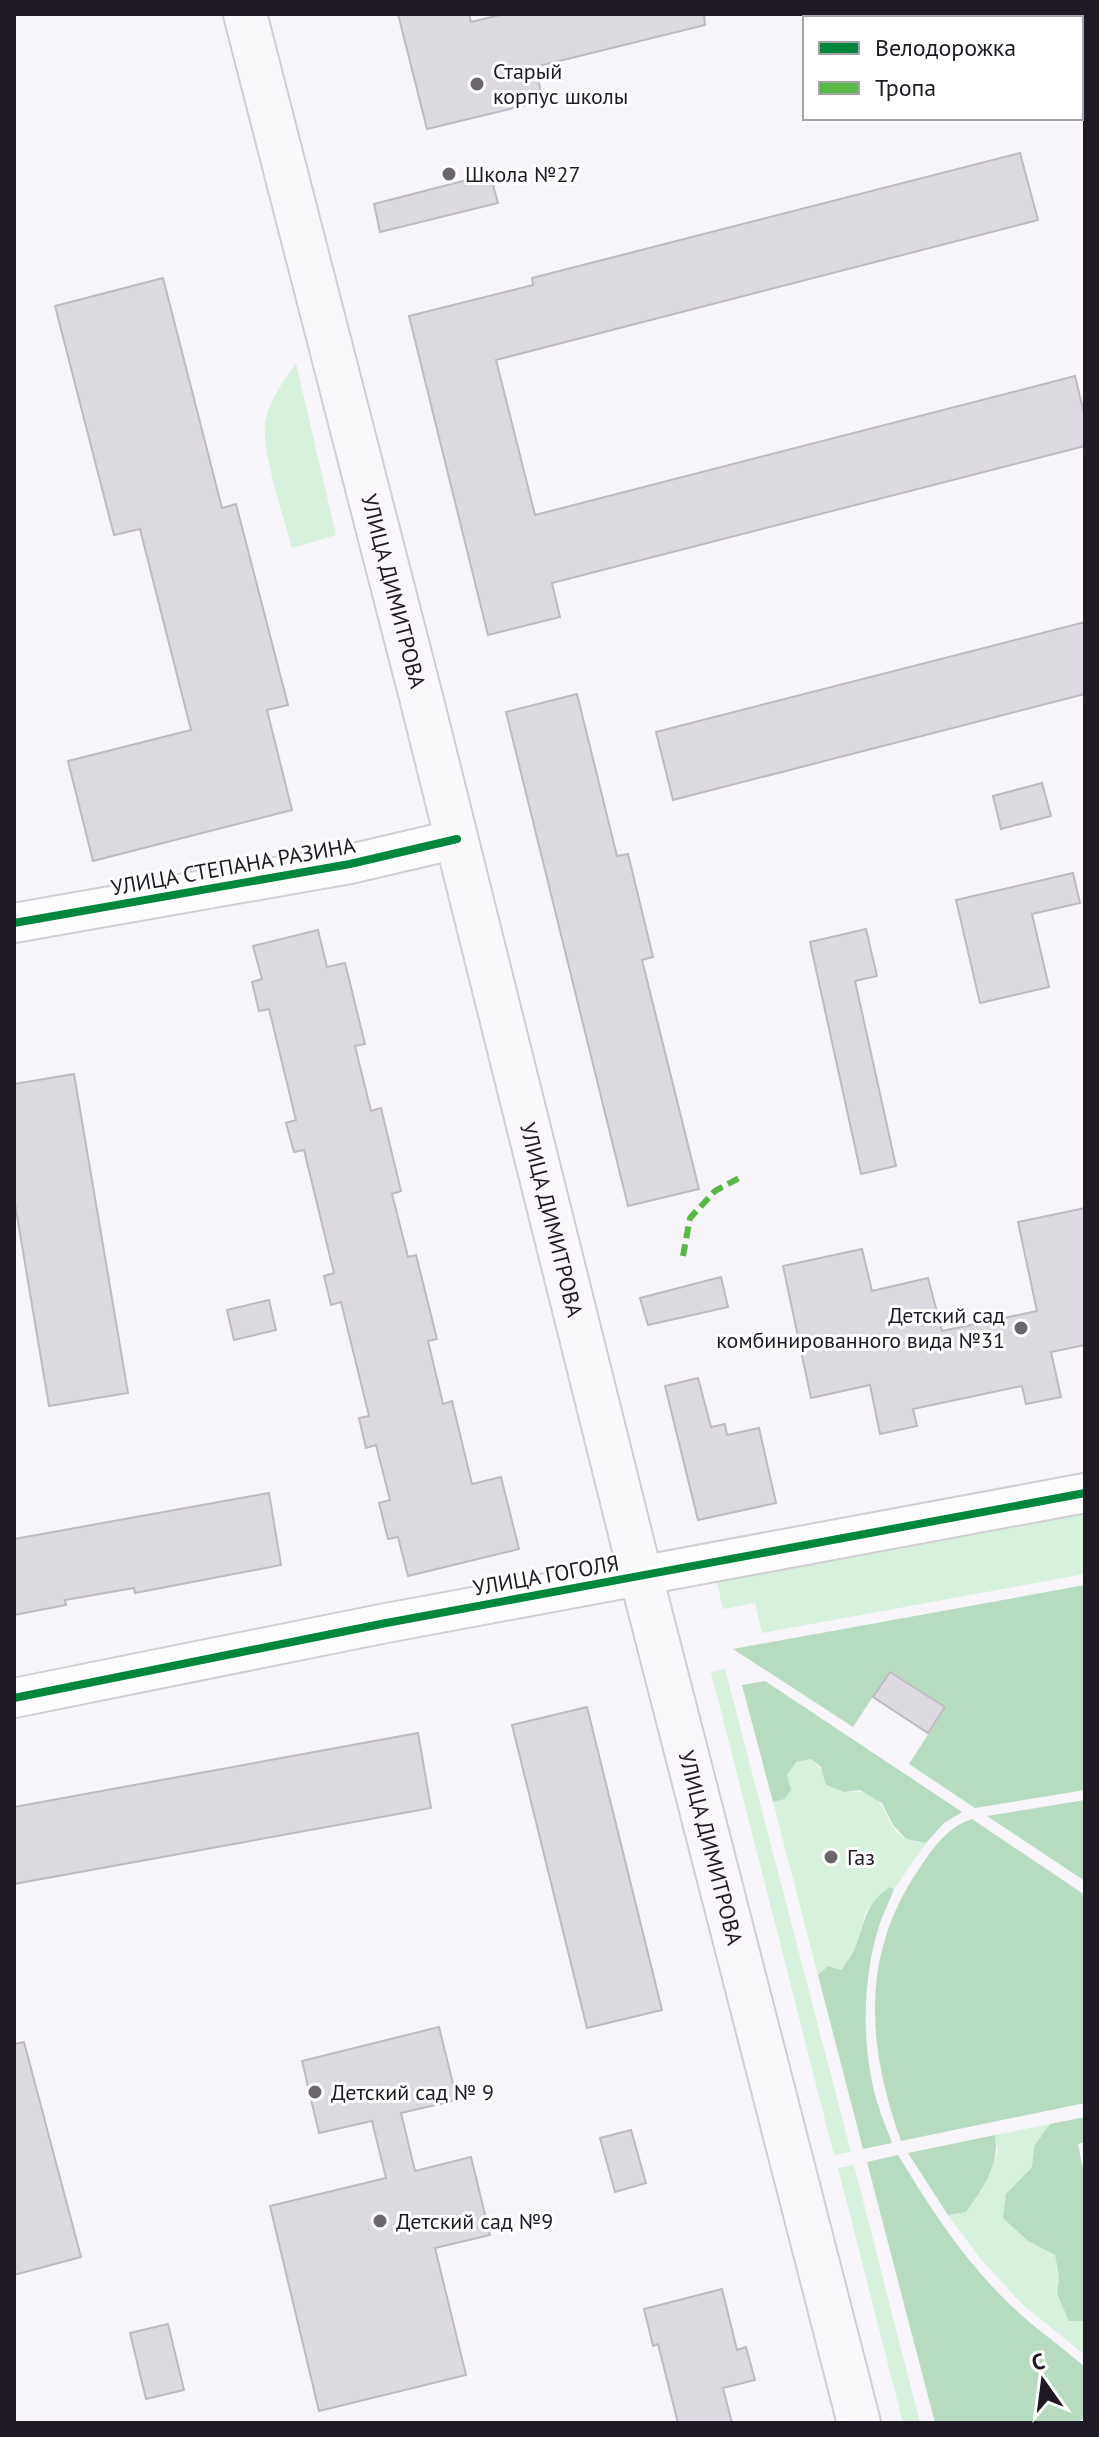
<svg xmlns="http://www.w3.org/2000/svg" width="1099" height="2437" font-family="'PT Sans',sans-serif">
  <rect width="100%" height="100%" fill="#f7f4fa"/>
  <g fill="#d7f1dd">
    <path d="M 296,363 L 336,535 L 292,548 C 284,518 259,445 266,418 C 271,397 284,381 296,363 Z"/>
    <path d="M 1085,1512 L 1085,1574 L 762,1633 L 755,1603 L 723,1609 L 716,1578 Z"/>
    <path d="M 725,1669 L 851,2152 L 834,2155 L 711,1672 Z"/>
    <path d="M 811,1759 L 844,1792 C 893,1787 878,1824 906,1839 C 911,1841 920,1842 926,1843 L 894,1889 L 890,1887 L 866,1911 L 855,1952 L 840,1970 L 828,1966 L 818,1975 L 773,1802 L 785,1799 L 791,1790 L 786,1775 L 796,1762 Z"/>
    <path d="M 1050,2124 L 1034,2146 L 1032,2167 L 1006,2194 L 1028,2241 L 1055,2255 L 1059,2277 L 1057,2294 L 1069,2321 L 1085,2321 L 1085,2355 L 1023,2305 L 979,2257 L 948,2215 L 966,2212 L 998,2152 L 995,2135 Z"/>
    <path d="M 854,2165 L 920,2423 L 903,2423 L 838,2168 Z"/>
  </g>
  <g fill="#b7dbc1">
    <path d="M 1085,1585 L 1085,1790 L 975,1808 L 909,1764 L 946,1707 L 890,1671 L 853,1727 L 733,1649 Z"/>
    <path d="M 765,1681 L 962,1812 L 944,1823 L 926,1843 L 906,1839 L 893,1825 L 882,1803 L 860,1790 L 844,1792 L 826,1785 L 821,1767 L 811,1759 L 796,1762 L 787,1775 L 791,1790 L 785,1799 L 773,1802 L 742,1685 Z"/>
    <path d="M 1085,1800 L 1085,1881 L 987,1816 Z"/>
    <path d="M 972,1819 L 1085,1895 L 1085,2103 L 901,2141 C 867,2046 860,1955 919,1869 C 933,1848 947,1827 972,1819 Z"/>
    <path d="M 890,1887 L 894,1889 C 890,1900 884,1912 880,1923 C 862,1978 861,2046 877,2102 C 881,2116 887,2129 892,2143 L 863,2149 L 818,1975 L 828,1966 L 841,1970 C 846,1963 852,1956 855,1948 C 866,1921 864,1904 890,1887 Z"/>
    <path d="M 1085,2117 L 1085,2142 L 1078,2144 L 1085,2179 L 1085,2321 L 1069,2321 L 1057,2294 L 1059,2277 L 1055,2255 L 1028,2241 L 1003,2218 L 1006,2194 L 1032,2167 L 1034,2146 L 1050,2124 Z"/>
    <path d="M 995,2135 C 1000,2165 983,2188 966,2212 L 948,2215 L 908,2153 Z"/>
    <path d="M 898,2155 C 932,2211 969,2268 1018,2312 C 1039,2331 1063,2348 1085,2367 L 1085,2415 L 1079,2423 L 935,2423 L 867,2162 Z"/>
  </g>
  <g fill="#ddd9e1" stroke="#bebac2" stroke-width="2">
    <path d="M 398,14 L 469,14 L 471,22 L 504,14 L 704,14 L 705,25 L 535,67 L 543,101 L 427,129 Z"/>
    <path d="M 1020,153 L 1038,220 L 496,360 L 535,515 L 1075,376 L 1085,417 L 1085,446 L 552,583 L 560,617 L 488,635 L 409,316 L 533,285 L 532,278 Z"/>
    <path d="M 490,174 L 498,203 L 380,232 L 374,204 Z"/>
    <path d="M 163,278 L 222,508 L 236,504 L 288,705 L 267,710 L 292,810 L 93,861 L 68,761 L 191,730 L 140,529 L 114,535 L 55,306 Z"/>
    <path d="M 1085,622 L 1085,694 L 673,800 L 656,732 Z"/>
    <path d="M 577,694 L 617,856 L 628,854 L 653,957 L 642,960 L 699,1189 L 628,1206 L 506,712 Z"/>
    <path d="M 1042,783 L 1051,816 L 1001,829 L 993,796 Z"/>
    <path d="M 1073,873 L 1080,903 L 1032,914 L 1049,987 L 980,1003 L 956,900 Z"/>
    <path d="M 866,929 L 877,976 L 855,981 L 896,1166 L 861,1174 L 810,942 Z"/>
    <path d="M 318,930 L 327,967 L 345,963 L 365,1044 L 355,1046 L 371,1111 L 381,1108 L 401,1191 L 392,1194 L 408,1257 L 416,1255 L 437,1339 L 428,1341 L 443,1404 L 452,1401 L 472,1484 L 501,1477 L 519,1549 L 408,1576 L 398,1537 L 388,1539 L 379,1503 L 390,1500 L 376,1445 L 366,1448 L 359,1418 L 369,1416 L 341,1302 L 331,1305 L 324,1276 L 334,1273 L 304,1150 L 294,1152 L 286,1123 L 296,1120 L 269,1009 L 259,1011 L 252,982 L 262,979 L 253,946 Z"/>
    <path d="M 74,1074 L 128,1393 L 49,1406 L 14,1198 L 14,1084 Z"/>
    <path d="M 1085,1208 L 1085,1345 L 1051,1352 L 1061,1397 L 1026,1404 L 1022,1386 L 913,1409 L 917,1426 L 880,1434 L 870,1385 L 811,1398 L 783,1266 L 862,1249 L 872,1291 L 928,1278 L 942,1331 L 1037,1311 L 1018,1222 Z"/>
    <path d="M 721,1277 L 728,1307 L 648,1325 L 640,1298 Z"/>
    <path d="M 269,1300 L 276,1330 L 234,1340 L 227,1310 Z"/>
    <path d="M 698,1378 L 711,1427 L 725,1424 L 727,1435 L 759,1428 L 776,1503 L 698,1520 L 665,1386 Z"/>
    <path d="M 269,1493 L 281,1565 L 135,1593 L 134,1588 L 65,1600 L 66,1605 L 14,1615 L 14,1539 Z"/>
    <path d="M 890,1672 L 945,1707 L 928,1733 L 873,1697 Z"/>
    <path d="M 587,1707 L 662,2010 L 587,2028 L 512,1725 Z"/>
    <path d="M 418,1733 L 431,1808 L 14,1884 L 14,1807 Z"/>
    <path d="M 439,2027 L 457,2100 L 401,2113 L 415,2171 L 471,2157 L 490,2235 L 435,2248 L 466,2375 L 319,2411 L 270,2206 L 386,2178 L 372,2121 L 319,2133 L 302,2061 Z"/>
    <path d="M 24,2042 L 81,2257 L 14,2275 L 14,2044 Z"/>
    <path d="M 631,2130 L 646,2183 L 615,2192 L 600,2138 Z"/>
    <path d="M 722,2289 L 737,2350 L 746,2347 L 755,2380 L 723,2388 L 732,2423 L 678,2423 L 658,2344 L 653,2346 L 644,2309 Z"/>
    <path d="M 168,2324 L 184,2390 L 146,2399 L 130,2333 Z"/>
  </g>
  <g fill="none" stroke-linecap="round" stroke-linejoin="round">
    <g stroke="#d1cdd5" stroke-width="42">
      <g id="tertiary">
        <path d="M 14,923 L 350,864 L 457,839"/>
        <path d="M 14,1698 L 381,1624 L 1085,1493"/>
      </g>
    </g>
    <g stroke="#d1cdd5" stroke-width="46">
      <g id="secondary">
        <path id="s1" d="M 245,14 L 421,697 L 633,1545 L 859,2423"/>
      </g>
    </g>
    <use href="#tertiary" stroke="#fefdfe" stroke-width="38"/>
    <use href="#secondary" stroke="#faf8fb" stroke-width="42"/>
    <path stroke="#58b947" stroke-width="6" stroke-dasharray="12 6" stroke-linecap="butt" d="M 683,1256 L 690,1218 L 715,1191 L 741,1177"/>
    <g stroke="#fff" stroke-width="13">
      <g id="cycleway">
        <path d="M 14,923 L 350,864 L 457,839"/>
        <path d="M 14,1698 L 381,1624 L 1085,1493"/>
      </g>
    </g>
    <use href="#cycleway" stroke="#00873e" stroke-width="8"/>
  </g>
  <g fill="#6b666e" stroke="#fff" stroke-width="3">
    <circle cx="477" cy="84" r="8"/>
    <circle cx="449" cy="174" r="8"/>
    <circle cx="1021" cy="1328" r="8"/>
    <circle cx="831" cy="1857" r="8"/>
    <circle cx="315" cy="2092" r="8"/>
    <circle cx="380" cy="2221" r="8"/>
  </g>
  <g text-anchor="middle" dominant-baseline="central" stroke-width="6" stroke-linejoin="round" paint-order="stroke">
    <g font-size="22" fill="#1f1923" stroke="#fff" text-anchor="start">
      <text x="493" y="71">Старый<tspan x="493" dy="25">корпус школы</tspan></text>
      <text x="465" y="174">Школа №27</text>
      <text x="1005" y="1315" text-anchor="end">Детский сад<tspan x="1005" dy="25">комбинированного вида №31</tspan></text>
      <text x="847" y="1857">Газ</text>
      <text x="331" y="2092">Детский сад № 9</text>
      <text x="396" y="2221">Детский сад №9</text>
    </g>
    <g font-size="22" fill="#1f1923" stroke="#fff">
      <text stroke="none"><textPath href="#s1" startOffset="596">УЛИЦА ДИМИТРОВА</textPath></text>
      <text transform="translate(233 866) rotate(-10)">УЛИЦА СТЕПАНА РАЗИНА</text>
      <text stroke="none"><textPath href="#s1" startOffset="1244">УЛИЦА ДИМИТРОВА</textPath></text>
      <text transform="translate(546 1575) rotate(-10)">УЛИЦА ГОГОЛЯ</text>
      <text stroke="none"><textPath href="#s1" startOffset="1892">УЛИЦА ДИМИТРОВА</textPath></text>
    </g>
  </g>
  <rect width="1099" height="2437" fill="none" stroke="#1f1923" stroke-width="32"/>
  <rect x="803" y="16" width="280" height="104" fill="#ffffff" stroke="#a5a3a7" stroke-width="2"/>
  <rect x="819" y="42" width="40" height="12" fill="#00873e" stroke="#a5a3a7" stroke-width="2"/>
  <text x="875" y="56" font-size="24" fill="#1f1923">Велодорожка</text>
  <rect x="819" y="82" width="40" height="12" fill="#58b947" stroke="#a5a3a7" stroke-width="2"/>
  <text x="875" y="96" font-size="24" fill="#1f1923">Тропа</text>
  <g transform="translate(1043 2381) rotate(346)" stroke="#ffffff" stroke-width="6" paint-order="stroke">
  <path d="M0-6L14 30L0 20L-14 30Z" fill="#1f1923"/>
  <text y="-12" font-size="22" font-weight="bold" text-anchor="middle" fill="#1f1923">С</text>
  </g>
</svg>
